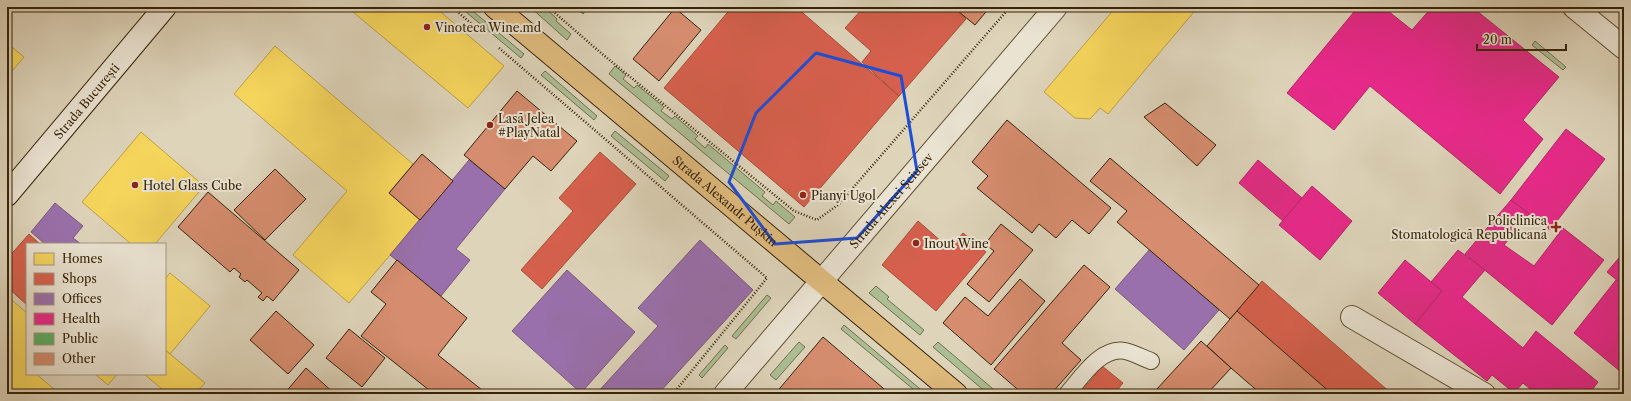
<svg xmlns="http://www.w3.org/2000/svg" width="1631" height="401" font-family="'Libre Caslon Text',serif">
  <rect width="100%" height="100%" fill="#ded4ba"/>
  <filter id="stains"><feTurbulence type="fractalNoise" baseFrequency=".005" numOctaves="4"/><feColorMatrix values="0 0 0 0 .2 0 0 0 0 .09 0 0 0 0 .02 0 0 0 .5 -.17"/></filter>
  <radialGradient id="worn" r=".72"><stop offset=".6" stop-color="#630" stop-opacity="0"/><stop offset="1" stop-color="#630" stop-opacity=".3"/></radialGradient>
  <g fill="#acbe94" stroke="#71704e">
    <path d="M 460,7 L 468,7 L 524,54 L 521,58 Z"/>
    <path d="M 530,7 L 544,7 L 557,19 L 556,21 L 571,34 L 567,40 Z"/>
    <path d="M 1535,41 L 1566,67 L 1563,70 L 1532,45 Z"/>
    <path d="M 615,66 L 626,75 L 623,79 L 634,88 L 637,85 L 664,107 L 661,111 L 672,119 L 675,116 L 698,136 L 695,139 L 705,148 L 708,144 L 765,192 L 762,196 L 773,205 L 776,201 L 795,217 L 789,224 L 609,74 Z"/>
    <path d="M 545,71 L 597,116 L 594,120 L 541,75 Z"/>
    <path d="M 615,131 L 669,176 L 665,181 L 611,136 Z"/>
    <path d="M 876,286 L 889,297 L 887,299 L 924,330 L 920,335 L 869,293 Z"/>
    <path d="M 767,295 L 771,298 L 736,339 L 732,336 Z"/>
    <path d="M 844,325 L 926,394 L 919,394 L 841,329 Z"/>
    <path d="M 799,342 L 805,347 L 776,380 L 770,375 Z"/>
    <path d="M 938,342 L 999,394 L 988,394 L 933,347 Z"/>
    <path d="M 725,345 L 728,348 L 702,378 L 699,375 Z"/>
  </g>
  <g fill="#f6d55c" stroke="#bca042">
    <path d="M 347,7 L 435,7 L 504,66 L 468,108 Z"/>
    <path d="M 1116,7 L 1198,7 L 1108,114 L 1100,108 L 1090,119 L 1075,118 L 1044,92 Z"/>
    <path d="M 7,43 L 24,57 L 7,77 Z"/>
    <path d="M 275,46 L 413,164 L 389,193 L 420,220 L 349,303 L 293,255 L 347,191 L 234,94 Z"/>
    <path d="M 141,132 L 204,186 L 155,244 L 131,244 L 82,202 Z"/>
    <path d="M 170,273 L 210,306 L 170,354 L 165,350 L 165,279 Z"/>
    <path d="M 7,296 L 27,313 L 27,374 L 36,374 L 60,394 L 7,394 Z"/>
    <path d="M 165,350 L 205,383 L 195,394 L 168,394 L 144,374 L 165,374 Z"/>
    <path d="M 95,374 L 117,374 L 108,385 Z"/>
  </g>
  <g fill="#d6604d" stroke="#a64e38">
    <path d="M 732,7 L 796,7 L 899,96 L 804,207 L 664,88 Z"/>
    <path d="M 864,7 L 953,7 L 966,19 L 899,96 L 862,62 L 871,51 L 845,28 Z"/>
    <path d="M 600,152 L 636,184 L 542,289 L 521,270 L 573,211 L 559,198 Z"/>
    <path d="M 918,221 L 950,249 L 963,233 L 986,252 L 936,311 L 882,265 Z"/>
    <path d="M 29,234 L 40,244 L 27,244 L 27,305 L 7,287 L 7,259 Z"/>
    <path d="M 1262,281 L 1392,394 L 1332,394 L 1237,311 Z"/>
    <path d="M 1102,366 L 1123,383 L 1114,394 L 1072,394 L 1082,381 L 1088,384 Z"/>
  </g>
  <g fill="#9970ab" stroke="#7b597a">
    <path d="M 469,160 L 505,189 L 456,249 L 470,260 L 441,296 L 390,255 Z"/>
    <path d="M 55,203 L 83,226 L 73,238 L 81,244 L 45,244 L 31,232 Z"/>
    <path d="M 700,240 L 753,290 L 658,394 L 596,394 L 658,326 L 638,308 Z"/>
    <path d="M 1150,249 L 1219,310 L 1184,350 L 1115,289 Z"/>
    <path d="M 567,270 L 635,332 L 581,393 L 512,331 Z"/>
  </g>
  <g fill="#e7298a" stroke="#b22763">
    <path d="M 1358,7 L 1383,7 L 1412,30 L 1432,7 L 1472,7 L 1559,77 L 1523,120 L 1543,139 L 1500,194 L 1370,86 L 1334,130 L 1287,93 Z"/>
    <path d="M 1566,129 L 1605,159 L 1550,230 L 1511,200 Z"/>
    <path d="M 1258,160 L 1302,198 L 1283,221 L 1239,183 Z"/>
    <path d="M 1312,186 L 1352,221 L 1320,260 L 1279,225 Z"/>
    <path d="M 1511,200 L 1529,214 L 1504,245 L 1534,266 L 1563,228 L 1604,260 L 1552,325 L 1465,254 Z"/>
    <path d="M 1458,250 L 1485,270 L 1462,297 L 1523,348 L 1536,331 L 1598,382 L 1589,394 L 1536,394 L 1523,383 L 1514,393 L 1492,375 L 1487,381 L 1415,324 L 1442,291 L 1431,282 Z"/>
    <path d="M 1624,252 L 1624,286 L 1607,272 Z"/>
    <path d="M 1405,260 L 1442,291 L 1415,324 L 1378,293 Z"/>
    <path d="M 1616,280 L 1624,286 L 1624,368 L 1621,372 L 1574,333 Z"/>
  </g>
  <path fill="#5aae61" stroke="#4f8446" d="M 575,7 L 589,7 L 583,14 Z"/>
  <g fill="#d68d6f" stroke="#362307">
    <path d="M 953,7 L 990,7 L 975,25 Z"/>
    <path d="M 675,8 L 701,30 L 659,81 L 633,59 Z"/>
    <path d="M 517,91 L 577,141 L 551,171 L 533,156 L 505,189 L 464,155 Z"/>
    <path d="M 1165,103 L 1216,145 L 1197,166 L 1144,117 Z"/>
    <path d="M 1007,120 L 1111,208 L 1089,234 L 1072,220 L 1056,238 L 1039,224 L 1032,233 L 977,188 L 988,176 L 972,162 Z"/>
    <path d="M 422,154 L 453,181 L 420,220 L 389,193 Z"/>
    <path d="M 1110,158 L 1259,285 L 1230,319 L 1117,222 L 1127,211 L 1090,181 Z"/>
    <path d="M 275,169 L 306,199 L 265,240 L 234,210 Z"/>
    <path d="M 208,192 L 299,270 L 273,301 L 267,296 L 263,301 L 258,297 L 262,293 L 247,280 L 245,282 L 239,277 L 241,274 L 234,268 L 230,272 L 178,227 Z"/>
    <path d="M 1001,224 L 1033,250 L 989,302 L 967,284 L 994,251 L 985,244 Z"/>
    <path d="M 397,260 L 467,318 L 438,355 L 487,394 L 434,394 L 361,336 L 386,304 L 371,292 Z"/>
    <path d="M 1084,265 L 1110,287 L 1062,343 L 1081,360 L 1051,394 L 1023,394 L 994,369 Z"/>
    <path d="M 1020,279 L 1045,301 L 991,365 L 943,323 L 965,297 L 988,316 Z"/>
    <path d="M 276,311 L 314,345 L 288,374 L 250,340 Z"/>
    <path d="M 1237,311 L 1332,394 L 1261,394 L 1231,368 L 1207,346 Z"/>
    <path d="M 349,329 L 385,358 L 362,387 L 326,358 Z"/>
    <path d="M 823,337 L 890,394 L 775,394 Z"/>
    <path d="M 1201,341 L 1231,368 L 1207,394 L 1161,394 L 1156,390 Z"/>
    <path d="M 306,368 L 335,394 L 284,394 Z"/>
  </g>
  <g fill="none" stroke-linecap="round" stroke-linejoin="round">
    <g stroke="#604f34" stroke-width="18">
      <path id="lane" d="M 1067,394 C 1081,378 1101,346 1125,351 C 1134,353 1143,358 1151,361"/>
    </g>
    <g stroke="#604f34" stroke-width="24">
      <g id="street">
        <path d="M 1574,7 L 1624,48"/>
        <path d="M 1352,317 L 1484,394"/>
        <path id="s1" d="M 725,394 L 1056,7"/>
      </g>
    </g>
    <g stroke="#362307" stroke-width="24">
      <g id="secondary">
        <path id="s2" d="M 7,195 L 165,7"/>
      </g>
    </g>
    <g stroke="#362307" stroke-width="24">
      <g id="primary">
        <path id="s3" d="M 495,7 L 956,394"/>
      </g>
    </g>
    <g stroke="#362307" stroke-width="2.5" stroke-dasharray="1 2" stroke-linecap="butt">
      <path d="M 452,7 L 474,26"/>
      <path d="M 548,7 L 601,53 L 794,211 L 817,220 L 839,204 L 1010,7"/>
      <path d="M 499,48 L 767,278 L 673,394"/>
      <path d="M 1621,394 L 1624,390"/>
    </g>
    <use href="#lane" stroke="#eae3d2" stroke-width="16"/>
    <use href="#street" stroke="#eae3d2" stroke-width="22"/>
    <use href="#secondary" stroke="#eae3d2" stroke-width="22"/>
    <use href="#primary" stroke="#dfba7d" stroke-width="22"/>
  </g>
  <path fill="none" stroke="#1d4ed8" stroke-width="3" stroke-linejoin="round" d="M 816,53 L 901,76 L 917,171 L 857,238 L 775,244 L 729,182 L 756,113 Z"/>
  <g fill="#8f2418" stroke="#eae3d2" stroke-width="1.5">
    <circle cx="427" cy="27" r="4"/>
    <circle cx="490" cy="125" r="4"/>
    <circle cx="135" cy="185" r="4"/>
    <circle cx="803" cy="195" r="4"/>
    <path d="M1554 221h4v4h4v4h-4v4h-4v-4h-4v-4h4z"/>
    <circle cx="916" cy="243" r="4"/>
  </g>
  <g text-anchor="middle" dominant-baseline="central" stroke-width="4" stroke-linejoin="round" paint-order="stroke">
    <g font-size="12" fill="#362307" stroke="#eae3d2" text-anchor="start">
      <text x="435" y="27">Vinoteca Wine.md</text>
      <text x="498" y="118">Lasă Jelea<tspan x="498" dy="14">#PlayNatal</tspan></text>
      <text x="143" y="185">Hotel Glass Cube</text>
      <text x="811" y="195">Pianyi Ugol</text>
      <text x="1547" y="220" text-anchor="end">Policlinica<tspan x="1547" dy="14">Stomatologică Republicană</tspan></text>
      <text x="924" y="243">Inout Wine</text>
    </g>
    <g font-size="12" fill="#362307" stroke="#eae3d2">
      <text stroke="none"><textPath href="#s2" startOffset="123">Strada București</textPath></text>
      <text stroke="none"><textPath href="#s3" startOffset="301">Strada Alexandr Pușkin</textPath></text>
      <text stroke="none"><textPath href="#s1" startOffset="255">Strada Alexei Șciusev</textPath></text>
    </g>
  </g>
  <rect width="1631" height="401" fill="none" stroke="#ded4ba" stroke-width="24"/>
  <rect x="8" y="8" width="1615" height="385" fill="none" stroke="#362307" stroke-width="2"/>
  <rect x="12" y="12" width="1607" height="377" fill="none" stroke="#362307"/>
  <rect x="26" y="243" width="140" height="132" fill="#eae3d2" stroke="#a29681"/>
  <rect x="34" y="253" width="20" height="12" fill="#f6d55c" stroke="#a29681"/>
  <text x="62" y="263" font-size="12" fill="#362307">Homes</text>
  <rect x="34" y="273" width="20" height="12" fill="#d6604d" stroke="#a29681"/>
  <text x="62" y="283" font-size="12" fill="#362307">Shops</text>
  <rect x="34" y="293" width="20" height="12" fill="#9970ab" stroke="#a29681"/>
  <text x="62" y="303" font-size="12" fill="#362307">Offices</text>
  <rect x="34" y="313" width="20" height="12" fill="#e7298a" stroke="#a29681"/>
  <text x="62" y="323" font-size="12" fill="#362307">Health</text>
  <rect x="34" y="333" width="20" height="12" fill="#5aae61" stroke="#a29681"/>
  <text x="62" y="343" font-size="12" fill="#362307">Public</text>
  <rect x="34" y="353" width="20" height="12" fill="#d68d6f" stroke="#a29681"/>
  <text x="62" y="363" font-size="12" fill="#362307">Other</text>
  <path d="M1477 44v6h89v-6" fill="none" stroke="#362307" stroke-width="2"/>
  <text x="1483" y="44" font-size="12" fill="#362307" stroke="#eae3d2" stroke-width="3" paint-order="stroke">20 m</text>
  <rect width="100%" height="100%" filter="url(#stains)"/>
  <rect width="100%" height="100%" fill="url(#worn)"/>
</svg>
